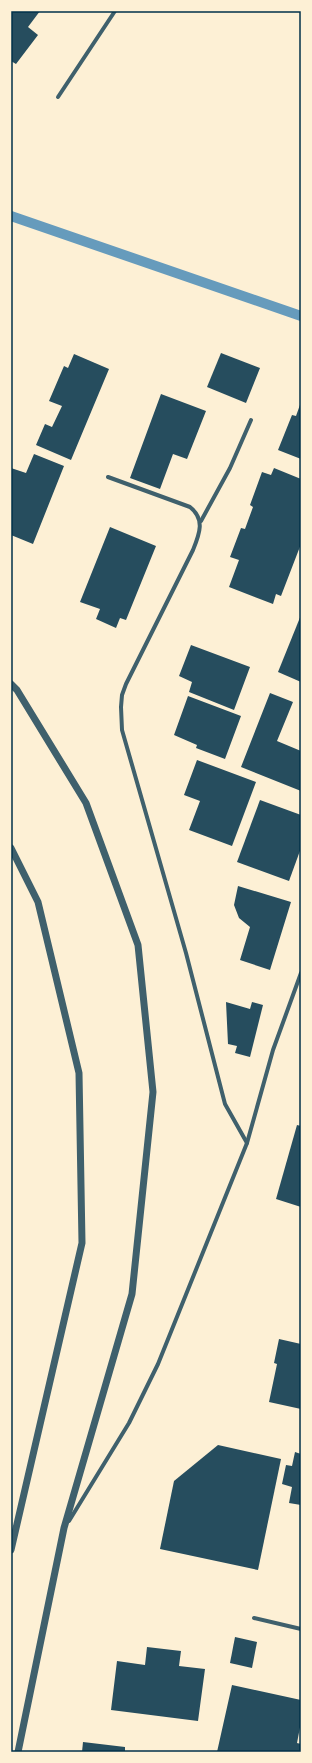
<svg xmlns="http://www.w3.org/2000/svg" width="312" height="1763" font-family="'Noto Sans',sans-serif">
  <rect width="100%" height="100%" fill="#fdf0d5"/>
  <g fill="none" stroke-linecap="round" stroke-linejoin="round">
    <path stroke="#669bbc" stroke-width="10" d="M 11,216 L 301,316"/>
  </g>
  <g fill="#264d5e">
    <path d="M 11,11 L 40,11 L 28,27 L 38,35 L 16,64 L 11,61 Z"/>
    <path d="M 221,353 L 260,368 L 246,403 L 207,387 Z"/>
    <path d="M 74,354 L 109,369 L 71,460 L 36,445 L 45,424 L 52,427 L 62,406 L 49,401 L 64,366 L 68,368 Z"/>
    <path d="M 161,394 L 206,411 L 187,459 L 173,454 L 160,489 L 130,478 Z"/>
    <path d="M 301,402 L 301,459 L 278,450 L 292,415 L 296,416 Z"/>
    <path d="M 34,454 L 64,466 L 33,544 L 11,535 L 11,468 L 26,473 Z"/>
    <path d="M 274,468 L 301,479 L 301,544 L 281,596 L 276,594 L 273,604 L 229,587 L 239,560 L 230,557 L 241,528 L 245,529 L 253,507 L 250,505 L 262,472 L 271,475 Z"/>
    <path d="M 110,527 L 156,546 L 126,620 L 120,618 L 116,628 L 96,619 L 100,609 L 80,602 Z"/>
    <path d="M 301,615 L 301,682 L 278,672 Z"/>
    <path d="M 191,645 L 250,667 L 234,710 L 189,692 L 192,682 L 179,676 Z"/>
    <path d="M 270,693 L 293,702 L 277,741 L 301,751 L 301,791 L 241,767 Z"/>
    <path d="M 188,696 L 241,716 L 225,759 L 196,748 L 197,745 L 174,735 Z"/>
    <path d="M 197,760 L 256,782 L 232,846 L 189,830 L 200,801 L 184,795 Z"/>
    <path d="M 260,800 L 301,815 L 301,848 L 289,881 L 237,862 Z"/>
    <path d="M 238,886 L 291,902 L 270,970 L 240,960 L 250,927 L 239,918 L 234,905 Z"/>
    <path d="M 226,1002 L 250,1009 L 252,1002 L 263,1005 L 250,1057 L 235,1053 L 237,1046 L 228,1044 Z"/>
    <path d="M 297,1125 L 301,1126 L 301,1207 L 276,1199 Z"/>
    <path d="M 279,1339 L 301,1344 L 301,1409 L 269,1402 L 277,1364 L 274,1363 Z"/>
    <path d="M 218,1445 L 281,1459 L 258,1570 L 160,1549 L 174,1481 Z"/>
    <path d="M 295,1452 L 301,1454 L 301,1505 L 289,1503 L 292,1487 L 282,1484 L 286,1465 L 292,1466 Z"/>
    <path d="M 235,1637 L 257,1642 L 252,1668 L 230,1663 Z"/>
    <path d="M 147,1647 L 181,1651 L 179,1666 L 205,1669 L 198,1721 L 111,1710 L 117,1661 L 145,1665 Z"/>
    <path d="M 232,1685 L 301,1700 L 301,1722 L 297,1743 L 301,1744 L 300,1752 L 217,1752 Z"/>
    <path d="M 83,1742 L 125,1747 L 125,1752 L 82,1752 Z"/>
  </g>
  <g fill="none" stroke-linecap="round" stroke-linejoin="round">
    <g stroke="#3f606c" stroke-width="4">
      <path d="M 58,97 L 115,11"/>
      <path d="M 108,477 L 190,507 C 205,519 200,533 193,550 L 126,684 L 122,695 L 121,707 L 122,730 L 186,953 L 225,1104 L 247,1143"/>
      <path d="M 201,521 L 230,468 L 251,420"/>
      <path d="M 69,1521 L 129,1423 L 158,1364 L 247,1143 L 273,1050 L 301,973"/>
      <path d="M 254,1618 L 301,1629"/>
    </g>
    <g stroke="#3f606c" stroke-width="7">
      <path d="M 11,684 L 17,690 L 86,803 L 138,945 L 153,1092 L 132,1294 L 64,1528 L 18,1752"/>
      <path d="M 11,848 L 38,902 L 79,1073 L 82,1243 L 11,1550"/>
    </g>
  </g>
  <rect width="312" height="1763" fill="none" stroke="#fdf0d5" stroke-width="24"/>
  <rect x="12" y="12" width="288" height="1739" fill="none" stroke="#003049" stroke-width="1.5"/>
</svg>
